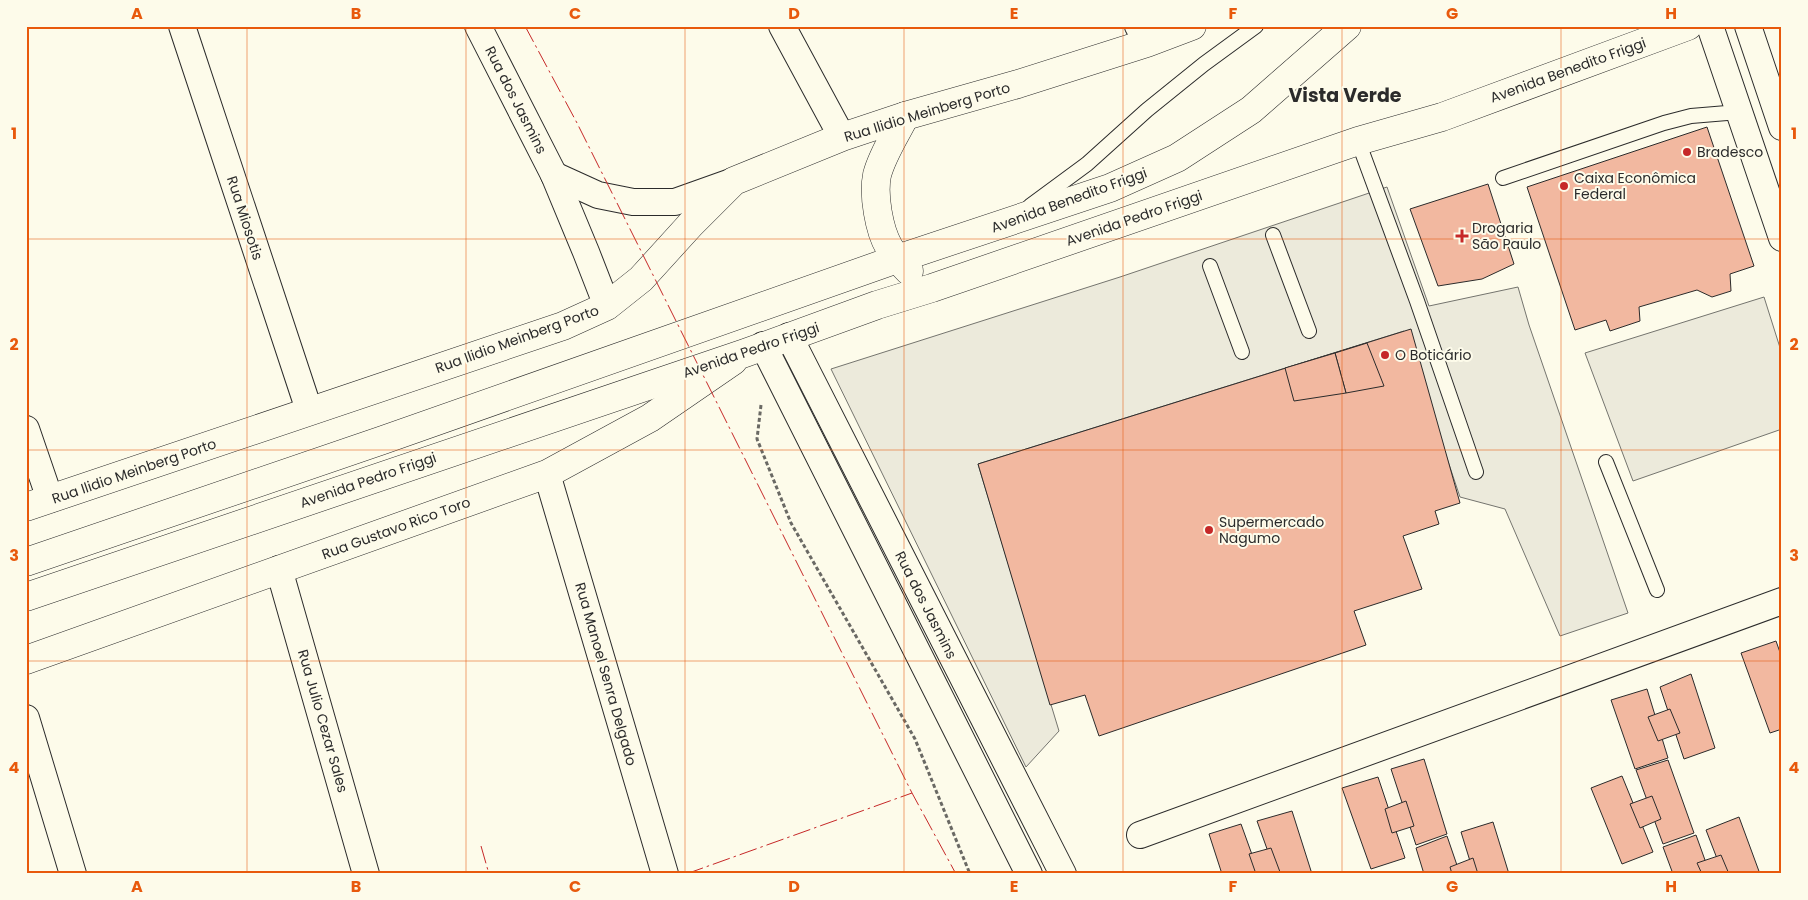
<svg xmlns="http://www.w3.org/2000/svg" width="1808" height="900" font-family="Poppins,sans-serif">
  <rect width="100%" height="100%" fill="#fdfbea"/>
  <g fill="#eceadb" stroke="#74746e">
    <path d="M 1387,187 L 1429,306 L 1518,287 L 1529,325 L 1628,613 L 1560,636 L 1505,509 L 1460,497 L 1404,331 L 978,464 L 1059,731 L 1026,767 L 831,369 L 1120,277 Z"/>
    <path d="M 1764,297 L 1782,354 L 1782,429 L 1633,481 L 1585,353 Z"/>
  </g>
  <g fill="#f2b8a0" stroke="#2b2b2b">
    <path d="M 1707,127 L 1754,266 L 1730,274 L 1731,291 L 1712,297 L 1697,290 L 1639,307 L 1640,321 L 1610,331 L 1606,320 L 1575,330 L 1527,187 Z"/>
    <path d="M 1488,184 L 1514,264 L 1482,279 L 1438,286 L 1410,209 Z"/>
    <path d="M 1411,329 L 1460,503 L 1435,511 L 1439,524 L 1403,536 L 1422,589 L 1354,611 L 1366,645 L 1099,736 L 1085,695 L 1050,705 L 978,464 Z"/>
    <path d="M 1367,343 L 1384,386 L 1346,393 L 1335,353 Z"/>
    <path d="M 1335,353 L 1346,393 L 1294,401 L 1285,368 Z"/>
    <path d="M 1776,641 L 1782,658 L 1782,729 L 1770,733 L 1741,653 Z"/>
    <path d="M 1691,674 L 1715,748 L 1684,759 L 1660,687 Z"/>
    <path d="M 1647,689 L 1668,758 L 1635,769 L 1611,700 Z"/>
    <path d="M 1670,709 L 1680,733 L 1658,741 L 1648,717 Z"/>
    <path d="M 1424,759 L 1447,834 L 1416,845 L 1391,769 Z"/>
    <path d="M 1668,760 L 1694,833 L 1663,844 L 1636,770 Z"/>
    <path d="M 1622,776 L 1653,852 L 1622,864 L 1591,788 Z"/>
    <path d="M 1378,777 L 1405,858 L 1371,869 L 1342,788 Z"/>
    <path d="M 1652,796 L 1661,819 L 1640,828 L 1630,804 Z"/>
    <path d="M 1406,801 L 1414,826 L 1392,833 L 1385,809 Z"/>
    <path d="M 1292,811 L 1312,874 L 1276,874 L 1257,821 Z"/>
    <path d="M 1739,817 L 1760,874 L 1723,874 L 1706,830 Z"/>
    <path d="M 1493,822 L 1509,874 L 1474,874 L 1461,832 Z"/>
    <path d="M 1241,824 L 1259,874 L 1222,874 L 1209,834 Z"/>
    <path d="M 1696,835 L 1710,874 L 1673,874 L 1663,847 Z"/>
    <path d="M 1447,836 L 1460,874 L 1424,874 L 1416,848 Z"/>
    <path d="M 1271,848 L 1280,872 L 1256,874 L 1249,854 Z"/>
    <path d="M 1721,855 L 1729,874 L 1702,874 L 1697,863 Z"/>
    <path d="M 1473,858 L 1478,874 L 1452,874 L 1450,867 Z"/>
  </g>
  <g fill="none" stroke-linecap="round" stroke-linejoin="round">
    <g stroke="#2b2b2b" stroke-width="16">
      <g id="service">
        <path d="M 1358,141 L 1417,301 L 1476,472"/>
        <path d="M 1503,178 L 1664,123 L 1691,116 L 1739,112"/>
        <path d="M 1030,206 L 1087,164 L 1147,110 L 1204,64 L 1256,26"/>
        <path d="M 1273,235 L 1309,331"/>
        <path d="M 1210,266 L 1242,352"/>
        <path d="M 1606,462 L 1657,590"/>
      </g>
    </g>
    <g stroke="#2b2b2b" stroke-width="28">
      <g id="minor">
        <path d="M 182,26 L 309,410"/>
        <path d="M 478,26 L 554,175 L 586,252 L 607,306"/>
        <path d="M 782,26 L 842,137"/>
        <path d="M 1138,26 L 1147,43"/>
        <path d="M 1710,26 L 1782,238"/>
        <path d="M 1748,26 L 1782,127"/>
        <path d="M 554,175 L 598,195 L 633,202 L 675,202 L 734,181"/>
        <path d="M 789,336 L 1063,874"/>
        <path d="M 763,345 L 1029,874"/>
        <path d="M 26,429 L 50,499"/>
        <path d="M 547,474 L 665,874"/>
        <path d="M 279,569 L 366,874"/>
        <path d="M 26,718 L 73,874"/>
        <path d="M 1140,835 L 1782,601"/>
      </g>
    </g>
    <g stroke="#2b2b2b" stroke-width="29">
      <g id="secondary">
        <path d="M 26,507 L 563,326 L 607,306 L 641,279 L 691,224 L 734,181 L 842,137 L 905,116 L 1018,84 L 1147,43 L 1192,26"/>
        <path d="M 26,660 L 547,474 L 650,418 L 733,361"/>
      </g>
    </g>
    <g stroke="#2b2b2b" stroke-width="29">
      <g id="primary">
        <path d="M 905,116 C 896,134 882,155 877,175 C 873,195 879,230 889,247 C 894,256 901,263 909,271"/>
        <path d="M 26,562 L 383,440 L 897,259 L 1110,188 L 1177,158 L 1251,110 L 1347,26"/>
        <path d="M 26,597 L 745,353 L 877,305 L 932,288 L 1358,141 L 1442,117 L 1688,26"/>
      </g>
    </g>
    <path stroke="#6a6964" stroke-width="3" stroke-dasharray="4 2.5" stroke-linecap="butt" d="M 761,405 L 757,439 L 791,523 L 915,739 L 970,874"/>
    <use href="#service" stroke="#fdfbea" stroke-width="14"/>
    <use href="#minor" stroke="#fdfbea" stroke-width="26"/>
    <use href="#secondary" stroke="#fdfbea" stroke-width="28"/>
    <use href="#primary" stroke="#fdfbea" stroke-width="28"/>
    <g stroke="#c62828" stroke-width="1" stroke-dasharray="18 4 2.5 4" stroke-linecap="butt">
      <path d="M 525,26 L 577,123 L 912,793 L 956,874"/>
      <path d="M 481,846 L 489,874"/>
      <path d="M 686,874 L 912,793"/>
    </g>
  </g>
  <path fill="none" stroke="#e8590c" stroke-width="1" stroke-opacity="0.55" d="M 247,26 L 247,874M 466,26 L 466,874M 685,26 L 685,874M 904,26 L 904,874M 1123,26 L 1123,874M 1342,26 L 1342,874M 1561,26 L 1561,874M 26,239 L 1782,239M 26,450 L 1782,450M 26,661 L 1782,661"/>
  <g fill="#c62828" stroke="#fdfbea" stroke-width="2">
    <circle cx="1687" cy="152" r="5"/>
    <circle cx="1564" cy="186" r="5"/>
    <path d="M1459.5 228.5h5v5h5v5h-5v5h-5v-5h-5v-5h5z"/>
    <circle cx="1385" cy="355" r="5"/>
    <circle cx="1209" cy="530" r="5"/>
  </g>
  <g text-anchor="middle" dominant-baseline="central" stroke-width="4" stroke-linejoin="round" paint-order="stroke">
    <g font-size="14" fill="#2b2b2b" stroke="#fdfbea">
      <text transform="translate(1568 70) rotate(-20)">Avenida Benedito Friggi</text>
      <text transform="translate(516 100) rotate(63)">Rua dos Jasmins</text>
      <text transform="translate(927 112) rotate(-17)">Rua Ilidio Meinberg Porto</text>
      <text transform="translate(1069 200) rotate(-20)">Avenida Benedito Friggi</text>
      <text transform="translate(245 218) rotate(72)">Rua Miosotis</text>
      <text transform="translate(1134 218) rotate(-19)">Avenida Pedro Friggi</text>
      <text transform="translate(517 339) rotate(-20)">Rua Ilidio Meinberg Porto</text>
      <text transform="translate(751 350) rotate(-19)">Avenida Pedro Friggi</text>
      <text transform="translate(134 471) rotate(-19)">Rua Ilidio Meinberg Porto</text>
      <text transform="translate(368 480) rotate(-19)">Avenida Pedro Friggi</text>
      <text transform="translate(396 528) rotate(-20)">Rua Gustavo Rico Toro</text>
      <text transform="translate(926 605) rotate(63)">Rua dos Jasmins</text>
      <text transform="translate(606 674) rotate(74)">Rua Manoel Senra Delgado</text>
      <text transform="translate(323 721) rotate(74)">Rua Julio Cezar Sales</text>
    </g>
    <g font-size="14" fill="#2b2b2b" stroke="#fdfbea" text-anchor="start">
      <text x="1697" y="152">Bradesco</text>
      <text x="1574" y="178">Caixa Econômica<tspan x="1574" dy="16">Federal</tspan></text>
      <text x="1472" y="228">Drogaria<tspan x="1472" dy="16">São Paulo</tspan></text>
      <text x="1395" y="355">O Boticário</text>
      <text x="1219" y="522">Supermercado<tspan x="1219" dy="16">Nagumo</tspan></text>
    </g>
    <g font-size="19" font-weight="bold" fill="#2b2b2b" stroke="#fdfbea">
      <text x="1345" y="95">Vista Verde</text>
    </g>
  </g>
  <rect width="1808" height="900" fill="none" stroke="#fdfbea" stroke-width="55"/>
  <rect x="28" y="28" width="1752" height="844" fill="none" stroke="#e8590c" stroke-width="2"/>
  <g font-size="16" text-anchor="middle" font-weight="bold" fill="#e8590c">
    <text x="137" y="19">A</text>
    <text x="356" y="19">B</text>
    <text x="575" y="19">C</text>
    <text x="794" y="19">D</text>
    <text x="1014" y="19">E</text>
    <text x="1233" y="19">F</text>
    <text x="1452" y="19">G</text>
    <text x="1671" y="19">H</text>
    <text x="14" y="139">1</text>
    <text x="1794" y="139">1</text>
    <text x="14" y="350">2</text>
    <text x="1794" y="350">2</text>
    <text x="14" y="561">3</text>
    <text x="1794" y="561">3</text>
    <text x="14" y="773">4</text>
    <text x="1794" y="773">4</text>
    <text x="137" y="892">A</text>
    <text x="356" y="892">B</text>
    <text x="575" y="892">C</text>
    <text x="794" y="892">D</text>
    <text x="1014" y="892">E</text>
    <text x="1233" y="892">F</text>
    <text x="1452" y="892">G</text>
    <text x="1671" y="892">H</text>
  </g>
</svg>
